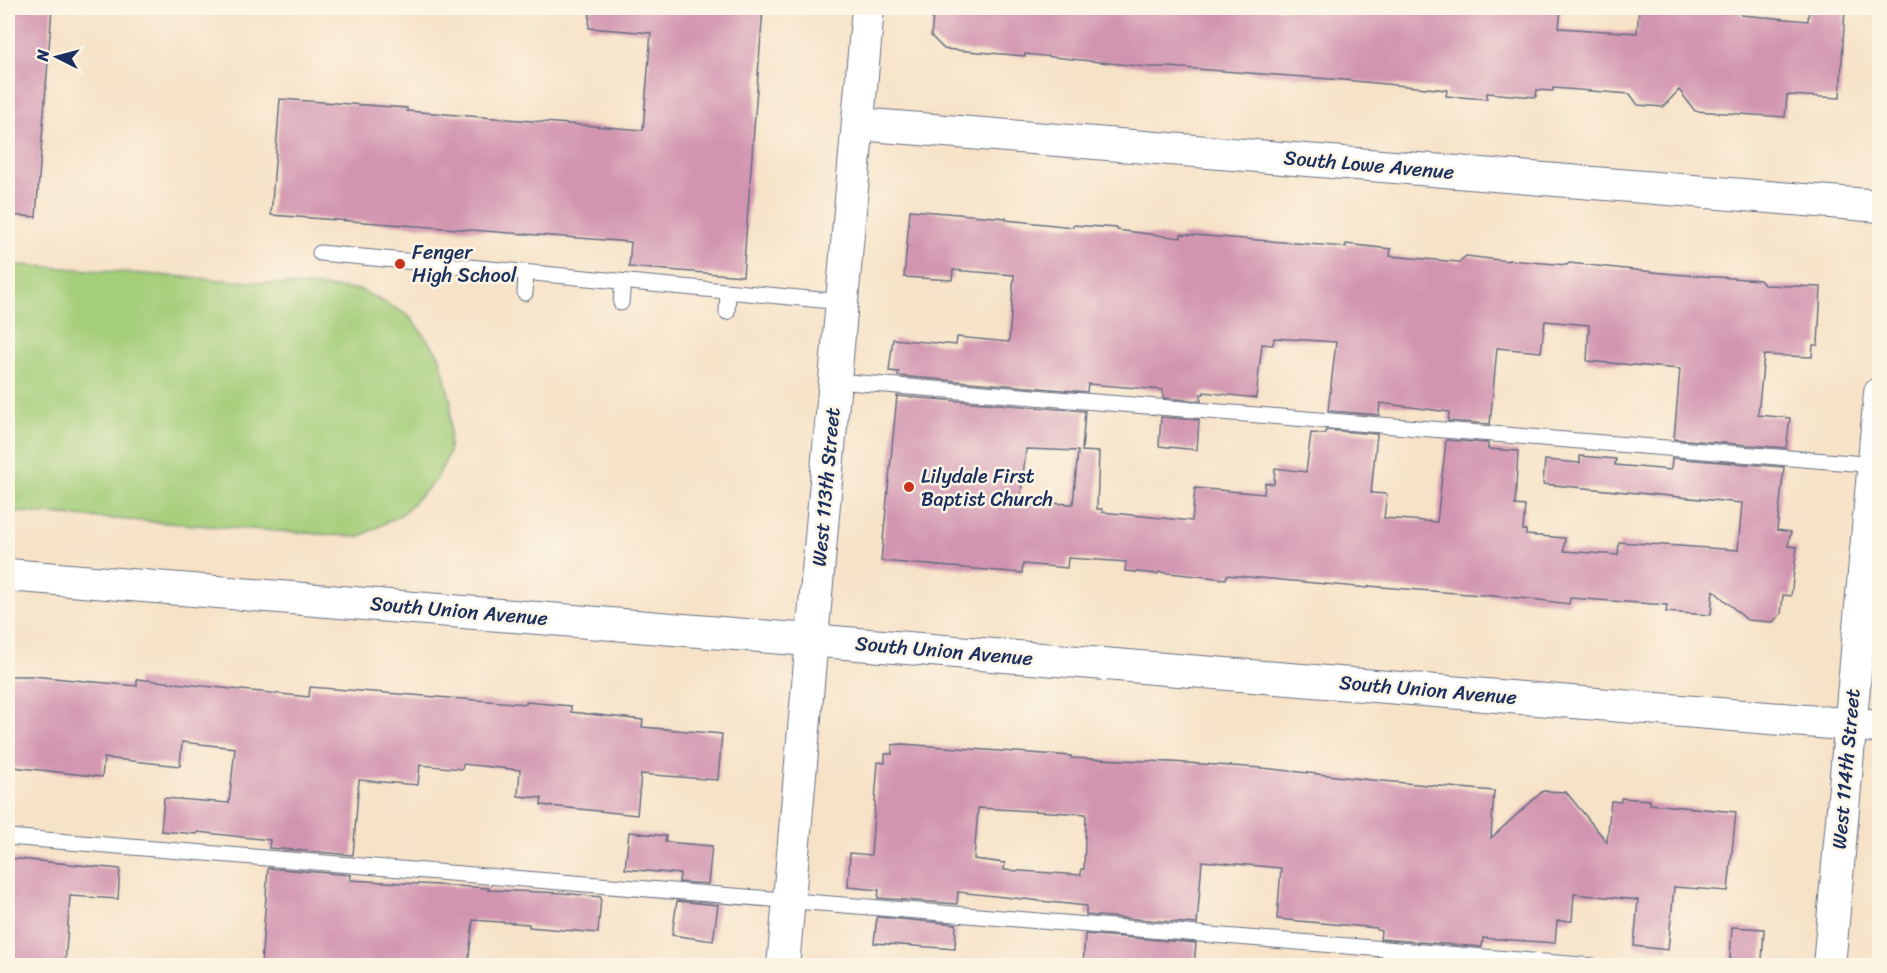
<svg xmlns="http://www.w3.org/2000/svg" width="1887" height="973" font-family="Sriracha,sans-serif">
  <rect width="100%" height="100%" fill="#fcf5e5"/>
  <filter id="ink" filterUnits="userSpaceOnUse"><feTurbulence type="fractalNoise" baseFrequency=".0167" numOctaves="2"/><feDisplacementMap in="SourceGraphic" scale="12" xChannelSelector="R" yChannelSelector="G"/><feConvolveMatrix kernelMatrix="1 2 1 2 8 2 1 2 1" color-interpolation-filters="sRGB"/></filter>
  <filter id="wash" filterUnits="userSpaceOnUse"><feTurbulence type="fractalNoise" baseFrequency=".008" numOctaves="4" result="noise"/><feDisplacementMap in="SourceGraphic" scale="24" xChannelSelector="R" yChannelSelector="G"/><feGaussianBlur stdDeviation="1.35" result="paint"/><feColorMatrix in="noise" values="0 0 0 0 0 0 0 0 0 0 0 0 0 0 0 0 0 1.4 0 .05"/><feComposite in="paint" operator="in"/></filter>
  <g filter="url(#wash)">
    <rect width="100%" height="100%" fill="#f6e2c7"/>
    <path fill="#a5ce7a" stroke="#607e6c" stroke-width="1.5" d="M 8,264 L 361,290 L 408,315 L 439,355 L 451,402 L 449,453 L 436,480 L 401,515 L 359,537 L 8,511 Z"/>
    <g id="blocks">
      <g fill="#d295b0" fill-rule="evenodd">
        <path d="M 8,8 L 52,8 L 36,217 L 8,215 Z"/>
        <path d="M 590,8 L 763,8 L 743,276 L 629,267 L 631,242 L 271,215 L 280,99 L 407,108 L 407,111 L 643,130 L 651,33 L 589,28 Z"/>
        <path d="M 934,8 L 1432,8 L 1506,14 L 1507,8 L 1561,8 L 1559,28 L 1637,33 L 1639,8 L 1693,13 L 1693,8 L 1724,8 L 1742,10 L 1741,15 L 1808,21 L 1809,8 L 1845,8 L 1840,98 L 1787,95 L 1785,117 L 1695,111 L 1679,90 L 1663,107 L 1638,105 L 1630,94 L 1553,88 L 1553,91 L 1537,90 L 1536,97 L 1487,93 L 1487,99 L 1446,96 L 1447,90 L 1344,80 L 1169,67 L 1147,67 L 1025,54 L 1025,56 L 944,49 L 931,36 Z"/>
        <path d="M 910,210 L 1006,218 L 1006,220 L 1073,227 L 1073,225 L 1117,228 L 1117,230 L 1181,238 L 1181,234 L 1346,247 L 1346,244 L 1391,249 L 1390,256 L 1459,262 L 1466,256 L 1508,261 L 1508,260 L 1567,265 L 1569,263 L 1673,274 L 1760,280 L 1764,285 L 1821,287 L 1818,345 L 1813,345 L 1812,357 L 1764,355 L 1758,415 L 1790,418 L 1786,448 L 1674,439 L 1680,369 L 1587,361 L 1589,325 L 1545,321 L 1541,352 L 1497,348 L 1490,424 L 1448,421 L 1449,412 L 1380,403 L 1379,415 L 1328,411 L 1336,342 L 1274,338 L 1273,345 L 1262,344 L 1256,398 L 1204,392 L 1204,394 L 1201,394 L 1201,401 L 1163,398 L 1163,390 L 1088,384 L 1087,392 L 898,376 L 899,372 L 889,371 L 893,339 L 956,345 L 957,337 L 1009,342 L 1014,275 L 953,270 L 952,280 L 904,277 Z"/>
        <path d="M 897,396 L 1085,411 L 1082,451 L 1099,452 L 1097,509 L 1102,509 L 1102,512 L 1192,521 L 1195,488 L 1264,494 L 1265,483 L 1274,484 L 1275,468 L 1306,472 L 1311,433 L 1325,434 L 1326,430 L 1377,434 L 1371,493 L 1387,494 L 1384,518 L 1437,522 L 1446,440 L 1488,443 L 1488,449 L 1518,451 L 1515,505 L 1525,506 L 1523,530 L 1526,530 L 1526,535 L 1565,538 L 1564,551 L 1618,555 L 1619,542 L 1738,550 L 1742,503 L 1543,484 L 1545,460 L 1580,463 L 1580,456 L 1616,459 L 1615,465 L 1671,470 L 1672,458 L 1784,467 L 1777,530 L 1791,532 L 1788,546 L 1797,547 L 1791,596 L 1783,595 L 1781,614 L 1773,622 L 1747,620 L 1713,590 L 1711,615 L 1666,612 L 1667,605 L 1570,598 L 1569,604 L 1531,599 L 1369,586 L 1368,588 L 1227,575 L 1226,579 L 1159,572 L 1158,574 L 1125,571 L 1126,562 L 1098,560 L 1068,558 L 1067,568 L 1023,564 L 1022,573 L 881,561 ZM 1026,449 L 1078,451 L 1073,504 L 1020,502 Z"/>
        <path d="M 1161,417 L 1199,420 L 1197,450 L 1159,446 Z"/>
        <path d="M 8,676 L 32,676 L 137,686 L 137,679 L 309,697 L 310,687 L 526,704 L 526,702 L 571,706 L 571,712 L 643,720 L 642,727 L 722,734 L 718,780 L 641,774 L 637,815 L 541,805 L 542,798 L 518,796 L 520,770 L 463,764 L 462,769 L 420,765 L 418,785 L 359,780 L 353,855 L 269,848 L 270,840 L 198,832 L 197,834 L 161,831 L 164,798 L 229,803 L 235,748 L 182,742 L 180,766 L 104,758 L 102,777 L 13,767 L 15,746 L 8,745 Z"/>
        <path d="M 902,744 L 1071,756 L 1071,758 L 1171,762 L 1262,768 L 1372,780 L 1494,791 L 1491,838 L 1543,791 L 1566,792 L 1607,842 L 1611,801 L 1621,802 L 1621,798 L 1650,800 L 1650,804 L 1736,812 L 1728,891 L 1674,887 L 1668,950 L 1634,946 L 1638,900 L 1574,894 L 1572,921 L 1557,921 L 1555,943 L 1483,938 L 1482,947 L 1380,939 L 1381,931 L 1377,930 L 1377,928 L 1277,919 L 1281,868 L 1202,861 L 1197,924 L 1086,915 L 1086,906 L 958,892 L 957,904 L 878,898 L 879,890 L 848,887 L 850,853 L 871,855 L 878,762 L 885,763 L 885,754 L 892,754 L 892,745 ZM 978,808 L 1086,814 L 1084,869 L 1081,869 L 1081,875 L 1004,870 L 1005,863 L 974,859 Z"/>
        <path d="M 629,832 L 666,836 L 665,842 L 712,846 L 708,884 L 679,882 L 680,874 L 625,869 Z"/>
        <path d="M 8,858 L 120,869 L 118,899 L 70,896 L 65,966 L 8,966 Z"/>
        <path d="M 268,868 L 351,875 L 350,880 L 489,888 L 488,890 L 563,893 L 601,897 L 598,933 L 529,927 L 529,924 L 473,920 L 468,966 L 261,966 Z"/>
        <path d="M 677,901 L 718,905 L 713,941 L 672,935 Z"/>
        <path d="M 877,917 L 956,924 L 955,949 L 874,943 Z"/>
        <path d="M 1732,927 L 1764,929 L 1762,961 L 1730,959 Z"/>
        <path d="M 1085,934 L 1196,943 L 1194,966 L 1083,966 Z"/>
        <path d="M 1378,958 L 1467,966 L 1378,966 Z"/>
      </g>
    </g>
  </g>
  <g filter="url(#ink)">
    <use href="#blocks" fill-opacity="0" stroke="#686e83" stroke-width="1.5"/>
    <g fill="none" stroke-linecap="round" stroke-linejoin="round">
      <g stroke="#686e83" stroke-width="17">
        <g id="service">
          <path d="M 320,253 L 842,302"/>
          <path d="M 525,293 L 526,273"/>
          <path d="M 621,303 L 623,282"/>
          <path d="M 727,312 L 728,292"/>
          <path d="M 835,381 L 1877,465"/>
          <path d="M 8,837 L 1593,966"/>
        </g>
      </g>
      <g stroke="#686e83" stroke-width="34">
        <g id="minor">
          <path d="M 858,124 L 1880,206"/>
          <path d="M 8,575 L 1880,727"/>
          <path d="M 783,966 L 868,8"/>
          <path d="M 1829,966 L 1880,393"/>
        </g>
      </g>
      <use href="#service" stroke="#fff" stroke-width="15"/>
      <use href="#minor" stroke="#fff" stroke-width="32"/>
    </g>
  </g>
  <g fill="#c8321e" stroke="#fcf5e5" stroke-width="2">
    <circle cx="400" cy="264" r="6"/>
    <circle cx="909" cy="487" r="6"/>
  </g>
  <g text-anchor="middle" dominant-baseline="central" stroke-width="5" stroke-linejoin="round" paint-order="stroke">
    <g font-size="20" fill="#1b2f5e" stroke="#fcf5e5">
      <text transform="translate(1369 165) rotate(5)">South Lowe Avenue</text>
      <text transform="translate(826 487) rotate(-85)">West 113th Street</text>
      <text transform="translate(459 611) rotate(5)">South Union Avenue</text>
      <text transform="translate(944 651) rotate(5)">South Union Avenue</text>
      <text transform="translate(1428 690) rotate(5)">South Union Avenue</text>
      <text transform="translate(1846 769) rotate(-85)">West 114th Street</text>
    </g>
    <g font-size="20" fill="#1b2f5e" stroke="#fcf5e5" text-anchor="start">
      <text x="412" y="252">Fenger<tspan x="412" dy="23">High School</tspan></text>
      <text x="921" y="476">Lilydale First<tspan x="921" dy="23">Baptist Church</tspan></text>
    </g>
  </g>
  <rect width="1887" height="973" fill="none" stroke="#fcf5e5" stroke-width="30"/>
  <g transform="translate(57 57) rotate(276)" stroke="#fcf5e5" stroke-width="4.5" paint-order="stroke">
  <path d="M0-4.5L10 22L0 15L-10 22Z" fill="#1b2f5e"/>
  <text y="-9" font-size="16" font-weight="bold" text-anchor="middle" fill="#1b2f5e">N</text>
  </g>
</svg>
